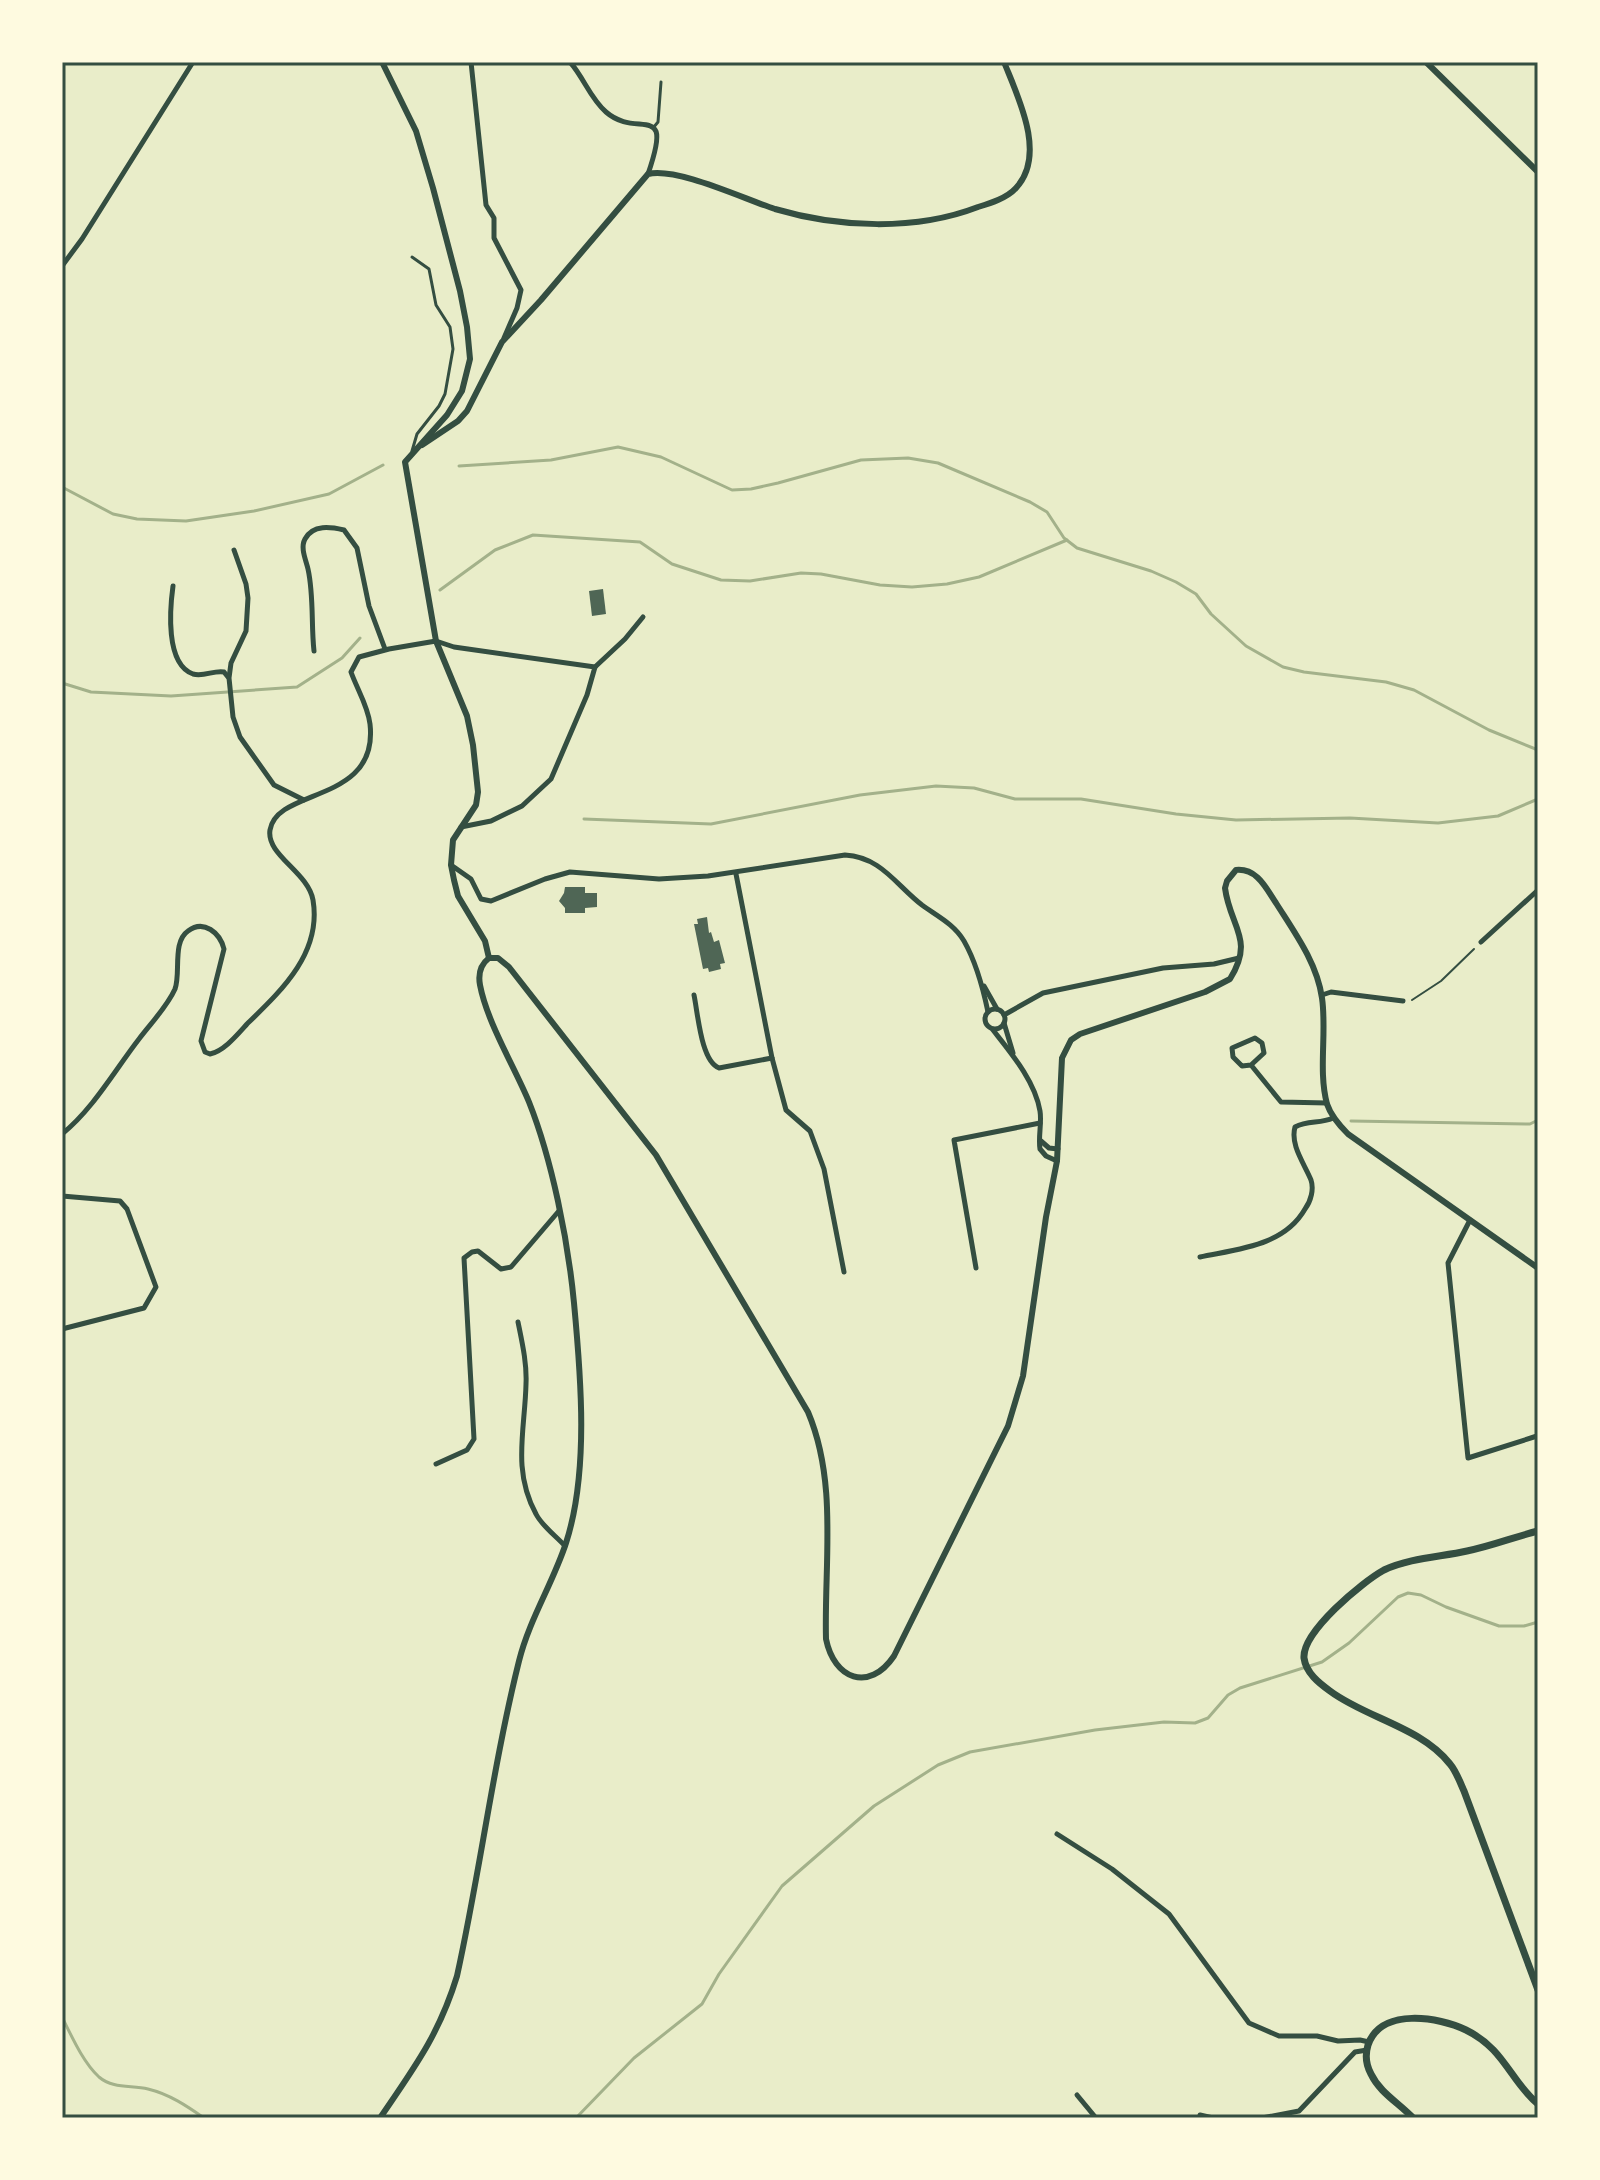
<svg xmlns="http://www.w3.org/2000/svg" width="1600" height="2180" font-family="Arial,sans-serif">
  <rect width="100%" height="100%" fill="#e9edc9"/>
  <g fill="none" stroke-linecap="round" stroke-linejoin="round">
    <g stroke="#a3b18a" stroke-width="3">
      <path d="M 459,466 L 551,460 L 618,447 L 661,457 L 732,490 L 751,489 L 778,483 L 861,460 L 908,458 L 938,463 L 1030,502 L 1047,512 L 1064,538 L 1077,548 L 1151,571 L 1176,582 L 1196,594 L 1211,614 L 1246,646 L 1283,667 L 1304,672 L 1386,682 L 1414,690 L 1489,730 L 1538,750"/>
      <path d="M 62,487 L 113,514 L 137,519 L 186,521 L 254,511 L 329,494 L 383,465"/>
      <path d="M 440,590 L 495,550 L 533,535 L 640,542 L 672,564 L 721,580 L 750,581 L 801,573 L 821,574 L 880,585 L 912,587 L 947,584 L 979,577 L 1067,540"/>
      <path d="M 62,683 L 91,692 L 171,696 L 297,687 L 342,658 L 360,638"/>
      <path d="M 584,819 L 711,824 L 860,795 L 936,786 L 974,788 L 1015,799 L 1081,799 L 1176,814 L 1236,820 L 1350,818 L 1438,823 L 1498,816 L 1538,799"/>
      <path d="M 1351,1121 L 1530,1124 L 1538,1120"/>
      <path d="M 62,2017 C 72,2037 83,2062 99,2077 C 113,2089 131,2085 148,2089 C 169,2094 187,2106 204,2118"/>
      <path d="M 576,2118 L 634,2058 L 702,2004 L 719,1974 L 782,1886 L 874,1806 L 938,1765 L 970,1752 L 1095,1730 L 1164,1722 L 1195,1723 L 1208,1718 L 1228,1695 L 1240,1688 L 1322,1662 L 1349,1643 L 1398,1597 L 1408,1593 L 1421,1595 L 1446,1607 L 1499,1626 L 1524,1626 L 1538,1622"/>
    </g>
  </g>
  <g fill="#4f6655">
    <path d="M 603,589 L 606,614 L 592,616 L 589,591 Z"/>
    <path d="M 565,887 L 585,887 L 585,893 L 597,893 L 597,907 L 585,908 L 585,913 L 565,913 L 565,908 L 559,901 L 564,893 Z"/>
    <path d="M 707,917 L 709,933 L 711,932 L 714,942 L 719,940 L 725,963 L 720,964 L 721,969 L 709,972 L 708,968 L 703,969 L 694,924 L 698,924 L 697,919 Z"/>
  </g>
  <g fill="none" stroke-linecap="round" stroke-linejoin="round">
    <path stroke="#344e41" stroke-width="2" d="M 1412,1000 L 1441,981 L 1474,949"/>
    <g stroke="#344e41" stroke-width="3">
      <path d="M 653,128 L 658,122 L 661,82"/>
      <path d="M 412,257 L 429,269 L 436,305 L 450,327 L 453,349 L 445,394 L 439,406 L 417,434 L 412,451"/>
    </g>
    <g stroke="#344e41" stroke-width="5">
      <path d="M 471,62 L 486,205 L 494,218 L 494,238 L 521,290 L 517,308 L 504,338"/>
      <path d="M 570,62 C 584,78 590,98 606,112 C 638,140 674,99 648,174"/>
      <path d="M 62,266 L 82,239 L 193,62"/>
      <path d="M 234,550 L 246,584 L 248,598 L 246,631 L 231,663 L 229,678 L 233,717 L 240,737 L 274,785 L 304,800"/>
      <path d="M 173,586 C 170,608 165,664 193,674 C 204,677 214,670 224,672 L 228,677"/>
      <path d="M 314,651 C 311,625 314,596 308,569 C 306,560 300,548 305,539 C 313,524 331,527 344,530 L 357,548 L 369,606 L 385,649"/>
      <path d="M 595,667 L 625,639 L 643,617"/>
      <path d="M 451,865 L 471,879 L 481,899 L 491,901 L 545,879 L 570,872 L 659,879 L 708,876 L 845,855 C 881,857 896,885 922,905 C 937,916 954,924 964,941 C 976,962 983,988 988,1012"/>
      <path d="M 736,874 L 772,1058 L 786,1110 L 810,1131 L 824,1169 L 844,1272"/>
      <path d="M 1481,942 L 1538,890"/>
      <path d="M 984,986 L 997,1009"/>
      <path d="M 694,995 C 698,1014 701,1061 719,1068 L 772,1058"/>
      <path d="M 1322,995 L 1331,992 L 1403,1001"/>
      <circle cx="995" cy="1019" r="10"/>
      <path d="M 1004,1015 L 1043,993 L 1163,968 L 1214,964 L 1239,958"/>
      <path d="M 1004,1023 L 1013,1053"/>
      <path d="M 993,1030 C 1011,1053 1035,1081 1040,1111 C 1042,1123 1038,1137 1040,1149 L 1046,1156 L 1057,1161"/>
      <path d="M 1251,1065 L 1264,1053 L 1262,1043 L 1255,1038 L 1232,1048 L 1233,1057 L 1242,1066 L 1251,1065 L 1281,1102 L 1327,1103"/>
      <path d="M 62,1134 C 93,1109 115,1070 139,1039 C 151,1023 167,1007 175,989 C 181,973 172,942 188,931 C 204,919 220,933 224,949 L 201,1041 L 205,1052 L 210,1054 C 224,1051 237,1035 247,1024 C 281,991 322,953 313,900 C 308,872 266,855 270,830 C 277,787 379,804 370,724 C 368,706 357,689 351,672 L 359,657 L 389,649 L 436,641 L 454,647 L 595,667 L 587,695 L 551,779 L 522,806 L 491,821 L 461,827"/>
      <path d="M 1041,1141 L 1049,1148 L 1058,1149"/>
      <path d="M 62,1196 L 120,1201 L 127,1209 L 156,1287 L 144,1308 L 62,1329"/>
      <path d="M 1470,1220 L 1448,1263 L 1468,1458 L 1537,1436"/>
      <path d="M 1200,1257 C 1238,1249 1284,1246 1305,1209 C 1311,1201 1314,1189 1311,1180 C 1304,1163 1290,1145 1295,1127 C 1308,1120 1320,1124 1333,1118"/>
      <path d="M 976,1268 L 954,1140 L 1040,1123"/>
      <path d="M 518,1322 C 522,1342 527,1363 526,1384 C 525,1430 512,1470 536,1514 C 542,1526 556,1536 565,1546"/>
      <path d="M 436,1464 L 467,1450 L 474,1439 L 464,1258 L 472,1252 L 478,1251 L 501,1269 L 511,1267 L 558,1212"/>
      <path d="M 1057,1834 L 1112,1869 L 1169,1914 L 1249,2023 L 1279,2036 L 1317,2036 L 1338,2041 L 1360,2040 L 1369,2042"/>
      <path d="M 1077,2095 L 1096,2118"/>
      <path d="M 1200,2115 L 1213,2118"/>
      <path d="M 1262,2118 L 1299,2111 L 1355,2052 L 1367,2050"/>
    </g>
    <g stroke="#344e41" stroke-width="6">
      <path d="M 382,62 L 416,131 L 433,188 L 460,291 L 467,327 L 470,359 L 462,391 L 447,415 L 405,462 L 436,641 L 467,716 L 473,745 L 478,792 L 476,805 L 453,840 L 451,865 L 454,880 L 458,896 L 485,941 L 489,958"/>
      <path d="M 1426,62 L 1538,172"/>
      <path d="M 422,445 L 458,421 L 467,411 L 502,342 L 541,300 L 648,174 C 677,167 744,199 775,209 C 839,228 916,231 978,207 C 991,203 1007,198 1016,188 C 1047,155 1018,97 1004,62"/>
      <path d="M 489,958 L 498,958 L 509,967 L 656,1155 L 808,1412 C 838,1483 824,1563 826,1639 C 834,1679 869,1693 894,1656 L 1008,1426 L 1023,1376 L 1046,1217 L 1057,1161 L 1062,1058 L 1071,1040 L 1080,1034 L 1205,992 L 1230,979 C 1255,939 1230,927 1225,888 L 1227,881 L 1236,870 C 1257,868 1266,888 1276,903 C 1295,933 1317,963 1322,998 C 1327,1032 1318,1071 1327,1104 C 1331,1116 1339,1125 1348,1134 L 1538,1268"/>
      <path d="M 380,2118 C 414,2068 439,2035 457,1976 C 480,1872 493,1765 519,1661 C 529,1620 553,1583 566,1543 C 589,1472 581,1377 574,1303 C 568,1240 552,1160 529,1102 C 514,1066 487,1022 480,985 C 478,974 480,965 489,958"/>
    </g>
    <g stroke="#344e41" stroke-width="7">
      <path d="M 1538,1531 C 1514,1537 1492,1546 1467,1551 C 1440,1557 1410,1558 1384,1570 C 1362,1582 1302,1632 1304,1658 C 1306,1673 1319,1683 1330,1691 C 1366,1718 1421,1727 1450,1764 C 1456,1771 1460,1782 1464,1791 L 1538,1990"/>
      <path d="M 1413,2118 C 1399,2103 1380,2093 1371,2074 C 1366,2065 1365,2055 1368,2045 C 1381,2007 1439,2017 1466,2030 C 1505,2049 1510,2081 1538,2104"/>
    </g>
  </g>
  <rect width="1600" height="2180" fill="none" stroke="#fefae0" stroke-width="128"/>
  <rect x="64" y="64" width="1472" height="2052" fill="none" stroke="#344e41" stroke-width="3"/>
</svg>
